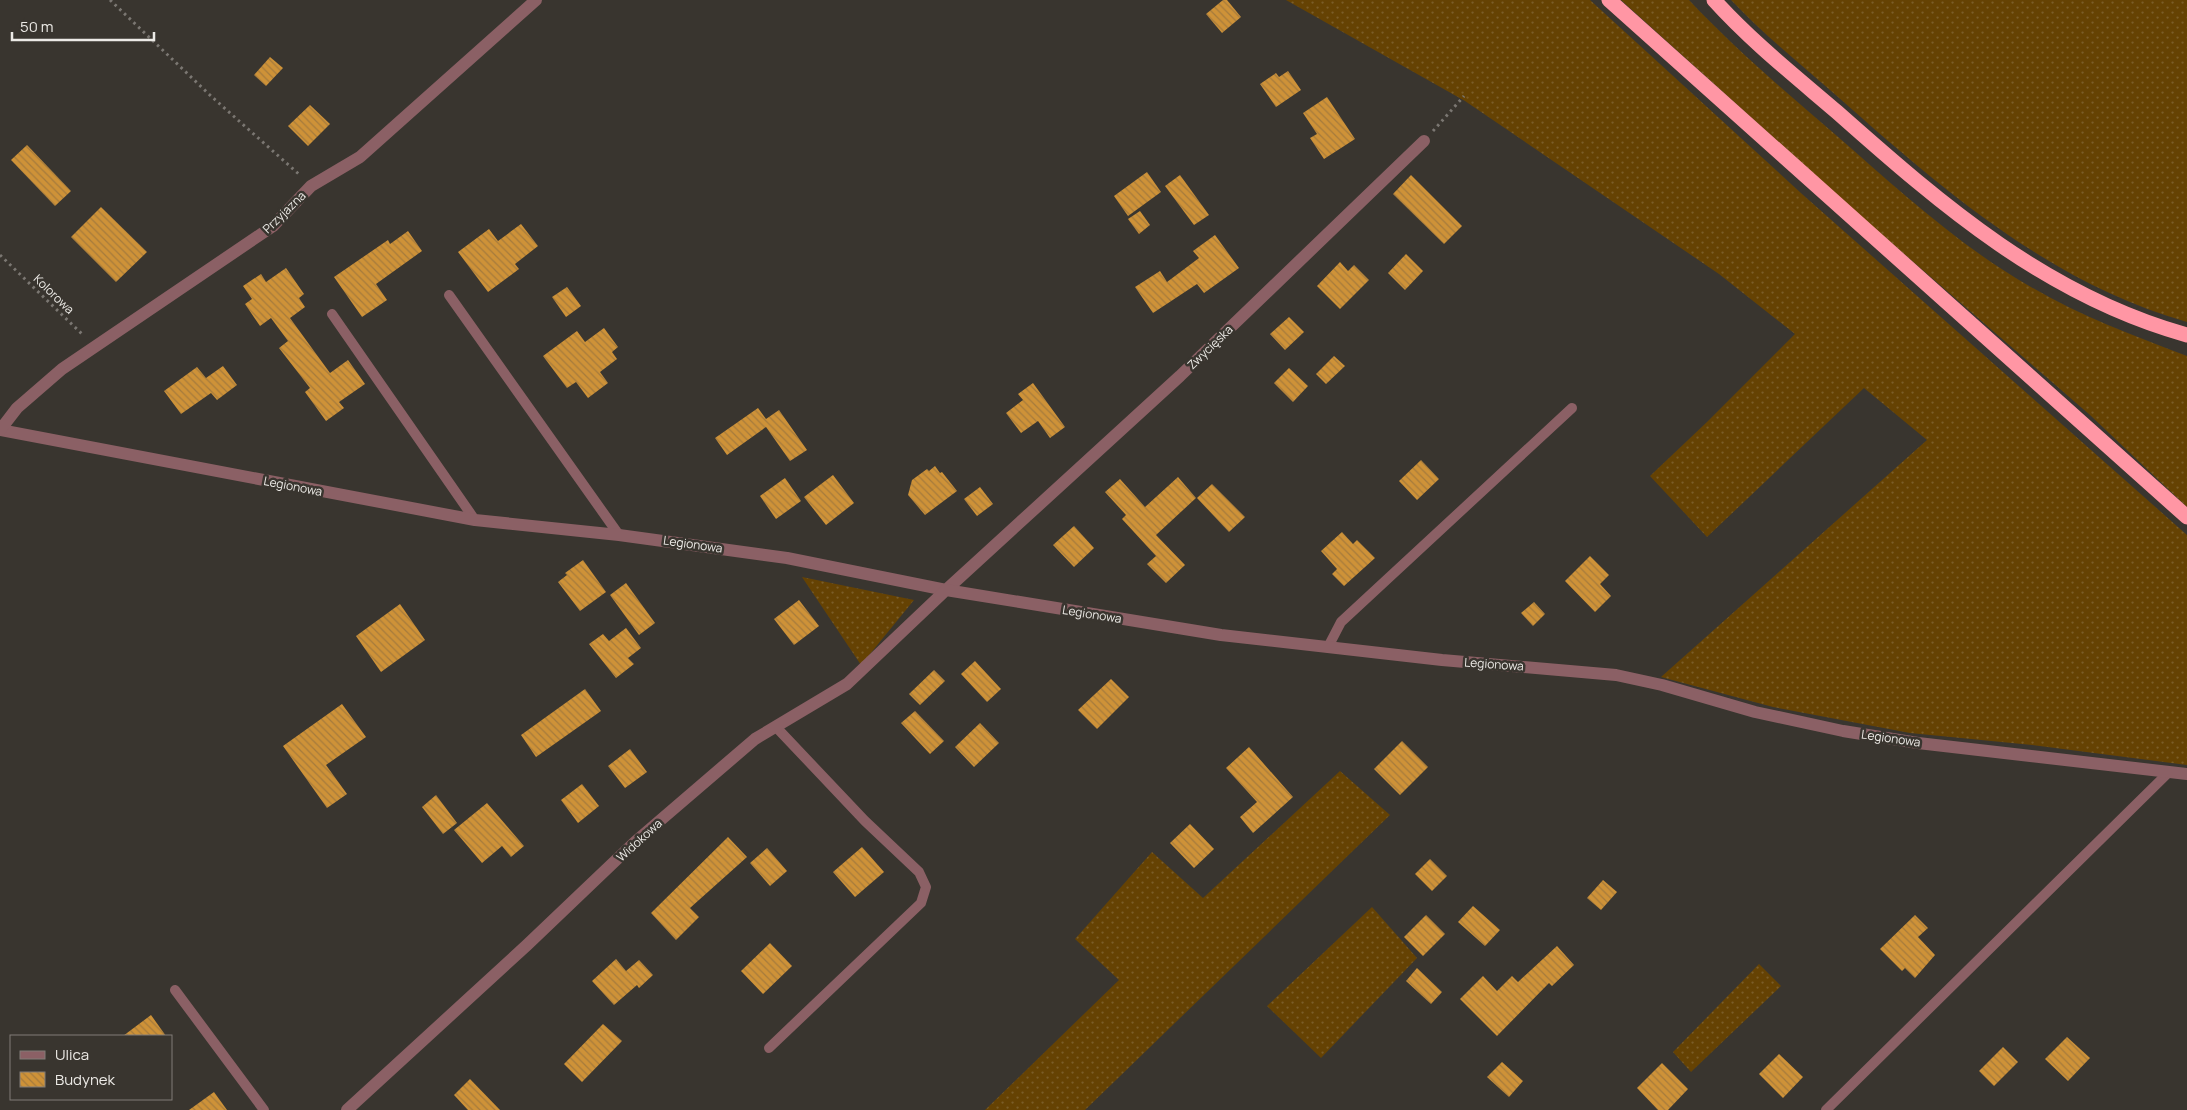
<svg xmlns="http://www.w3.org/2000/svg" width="2187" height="1110" font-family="Manrope,sans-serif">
  <defs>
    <pattern id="grass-dots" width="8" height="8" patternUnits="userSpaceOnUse" patternTransform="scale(1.25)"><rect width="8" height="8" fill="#654203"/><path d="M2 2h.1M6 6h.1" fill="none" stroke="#7b5d28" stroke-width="1.8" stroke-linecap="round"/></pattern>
    <pattern id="building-back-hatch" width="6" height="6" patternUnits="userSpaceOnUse" patternTransform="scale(1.25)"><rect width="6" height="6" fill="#ce9238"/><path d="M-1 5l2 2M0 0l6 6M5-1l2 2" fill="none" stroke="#a67b3c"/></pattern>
  </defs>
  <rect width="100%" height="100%" fill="#39352f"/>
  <g fill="url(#grass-dots)">
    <path d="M 1286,0 L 1590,0 L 1802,194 L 2187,535 L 2187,765 L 2032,745 L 1910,733 L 1773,707 L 1661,677 L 1927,440 L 1864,388 L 1707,537 L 1650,476 L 1707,422 L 1795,334 L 1719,274 L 1465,101 Z"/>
    <path d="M 1621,0 L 1689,0 C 1735,49 1786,92 1837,136 C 1899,190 1959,246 2031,287 C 2080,316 2134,336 2187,356 L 2187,507 L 2090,415 L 1872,226 Z"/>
    <path d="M 1731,0 L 2187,0 L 2187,322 C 2050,283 1942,189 1838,97 C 1802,65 1764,35 1731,0 Z"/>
    <path d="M 802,577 L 914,600 L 861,665 Z"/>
    <path d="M 1340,771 L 1390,815 L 1085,1110 L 985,1110 L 1119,980 L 1075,939 L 1152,852 L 1203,898 Z"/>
    <path d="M 1372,907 L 1417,958 L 1321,1058 L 1267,1006 Z"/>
    <path d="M 1759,964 L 1781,986 L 1691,1072 L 1673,1052 Z"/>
  </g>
  <g fill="url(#building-back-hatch)">
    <path d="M 1223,0 L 1227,0 L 1241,17 L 1222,33 L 1206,14 Z"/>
    <path d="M 270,57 L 283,68 L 266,86 L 254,75 Z"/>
    <path d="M 1288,71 L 1301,90 L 1276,107 L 1260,84 L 1276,73 L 1279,77 Z"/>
    <path d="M 1327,97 L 1355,139 L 1324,159 L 1310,138 L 1317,134 L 1303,113 Z"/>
    <path d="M 310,105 L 330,124 L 308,146 L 288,126 Z"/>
    <path d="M 27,145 L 71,191 L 55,206 L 11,160 Z"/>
    <path d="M 1147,172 L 1161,192 L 1128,216 L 1114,196 Z"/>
    <path d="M 1180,175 L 1209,215 L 1194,225 L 1165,186 Z"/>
    <path d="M 1411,175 L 1462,226 L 1444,244 L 1393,194 Z"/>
    <path d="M 101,207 L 147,252 L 116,282 L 71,237 Z"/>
    <path d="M 1140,211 L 1150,225 L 1139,234 L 1128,219 Z"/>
    <path d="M 521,224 L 538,246 L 515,264 L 519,269 L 488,292 L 458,252 L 489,229 L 498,241 Z"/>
    <path d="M 408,231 L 422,251 L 376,284 L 387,300 L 362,317 L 334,277 L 388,240 L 390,244 Z"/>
    <path d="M 1215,235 L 1239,268 L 1204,293 L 1197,284 L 1153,313 L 1135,287 L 1160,271 L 1167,282 L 1199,258 L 1193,251 Z"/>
    <path d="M 1406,254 L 1423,271 L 1405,290 L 1388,273 Z"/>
    <path d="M 1340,262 L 1348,271 L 1354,265 L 1369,280 L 1340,309 L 1317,286 Z"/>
    <path d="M 286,268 L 304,294 L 299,298 L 305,307 L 290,318 L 330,373 L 348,360 L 365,384 L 339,402 L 344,408 L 326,421 L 305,392 L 310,388 L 279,348 L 288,341 L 271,318 L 260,326 L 245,304 L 252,299 L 243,286 L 261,274 L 266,282 Z"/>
    <path d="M 567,287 L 581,306 L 566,317 L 552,297 Z"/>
    <path d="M 1289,317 L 1304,332 L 1285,350 L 1270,334 Z"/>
    <path d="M 604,328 L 618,347 L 612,352 L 617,359 L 600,372 L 608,383 L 588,398 L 576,382 L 567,388 L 543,356 L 577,331 L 585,342 Z"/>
    <path d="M 1334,356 L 1345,366 L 1326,384 L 1316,374 Z"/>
    <path d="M 223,366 L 237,385 L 217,400 L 211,393 L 181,414 L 164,391 L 197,367 L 206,378 Z"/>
    <path d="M 1289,368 L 1308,386 L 1293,402 L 1274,383 Z"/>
    <path d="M 1033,383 L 1065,427 L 1050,438 L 1038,421 L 1021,433 L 1006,413 L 1023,400 L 1018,394 Z"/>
    <path d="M 758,408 L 766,419 L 779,410 L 807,450 L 790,461 L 766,427 L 727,455 L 715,438 Z"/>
    <path d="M 1421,460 L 1439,479 L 1417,500 L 1399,481 Z"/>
    <path d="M 935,466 L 940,473 L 942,472 L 957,491 L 925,515 L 908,495 L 912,480 L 927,469 L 929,471 Z"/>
    <path d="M 833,475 L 854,503 L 826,525 L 804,497 Z"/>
    <path d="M 1178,477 L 1196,498 L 1156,535 L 1185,565 L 1166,583 L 1147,564 L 1156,556 L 1122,519 L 1126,515 L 1105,492 L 1120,479 L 1145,507 Z"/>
    <path d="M 785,478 L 801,501 L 776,519 L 760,496 Z"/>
    <path d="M 1212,484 L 1245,517 L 1229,532 L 1197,498 Z"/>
    <path d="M 980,487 L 993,504 L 977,516 L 964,499 Z"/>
    <path d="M 1074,526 L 1094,548 L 1074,567 L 1053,545 Z"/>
    <path d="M 1342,532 L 1353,544 L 1357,540 L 1375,558 L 1344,586 L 1332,574 L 1337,569 L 1321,551 Z"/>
    <path d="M 1590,556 L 1609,575 L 1600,584 L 1611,596 L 1595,612 L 1565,581 Z"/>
    <path d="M 583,560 L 606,592 L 580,611 L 558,582 L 567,575 L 565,573 Z"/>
    <path d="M 626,583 L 655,623 L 639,635 L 610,595 Z"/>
    <path d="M 799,600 L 819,626 L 794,645 L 774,619 Z"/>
    <path d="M 1534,602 L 1545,614 L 1533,626 L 1521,613 Z"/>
    <path d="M 400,604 L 425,640 L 381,672 L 356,636 Z"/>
    <path d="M 626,628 L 641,648 L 628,658 L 634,664 L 616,678 L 589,644 L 603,634 L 609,641 Z"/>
    <path d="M 975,661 L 1001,689 L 987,702 L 961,674 Z"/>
    <path d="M 934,670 L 945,681 L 920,705 L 909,694 Z"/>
    <path d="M 1111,679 L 1129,697 L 1097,729 L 1078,710 Z"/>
    <path d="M 585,689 L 601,711 L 536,757 L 521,735 Z"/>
    <path d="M 342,704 L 366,737 L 326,765 L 347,794 L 327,808 L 283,746 Z"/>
    <path d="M 915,711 L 944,741 L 930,754 L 901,723 Z"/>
    <path d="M 980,723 L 999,743 L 974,767 L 955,747 Z"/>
    <path d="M 1402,741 L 1428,767 L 1400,795 L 1374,769 Z"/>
    <path d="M 1249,747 L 1293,797 L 1253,833 L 1240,817 L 1257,802 L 1226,768 Z"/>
    <path d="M 630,749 L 647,772 L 625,788 L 608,766 Z"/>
    <path d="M 582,784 L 599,806 L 578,823 L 561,800 Z"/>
    <path d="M 436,795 L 457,823 L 443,834 L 422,807 Z"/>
    <path d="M 487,803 L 524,846 L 511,857 L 502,846 L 482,863 L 454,830 Z"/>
    <path d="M 1190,824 L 1214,849 L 1194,868 L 1170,843 Z"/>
    <path d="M 728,837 L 747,857 L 690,908 L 699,917 L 676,940 L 651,913 Z"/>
    <path d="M 862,847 L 884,872 L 855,897 L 833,872 Z"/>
    <path d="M 767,848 L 787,871 L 770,886 L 750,863 Z"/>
    <path d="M 1430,859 L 1447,876 L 1432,891 L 1415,874 Z"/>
    <path d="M 1603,880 L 1617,892 L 1601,910 L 1587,898 Z"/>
    <path d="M 1473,906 L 1500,930 L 1485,946 L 1458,922 Z"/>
    <path d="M 1426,915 L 1445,934 L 1423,956 L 1404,937 Z"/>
    <path d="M 1915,915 L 1928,928 L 1918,937 L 1935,955 L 1915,978 L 1905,968 L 1902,971 L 1880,949 Z"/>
    <path d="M 770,943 L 792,966 L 763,994 L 741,971 Z"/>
    <path d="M 1557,946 L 1574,965 L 1552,986 L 1549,983 L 1497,1036 L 1460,999 L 1483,976 L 1497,991 L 1512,976 L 1518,982 Z"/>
    <path d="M 616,959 L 626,971 L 639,960 L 653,975 L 639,988 L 637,985 L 614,1005 L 592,981 Z"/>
    <path d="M 1417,968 L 1442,992 L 1431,1004 L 1406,981 Z"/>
    <path d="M 151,1015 L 166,1036 L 123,1036 Z"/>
    <path d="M 603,1024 L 622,1041 L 582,1082 L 564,1064 Z"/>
    <path d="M 2067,1037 L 2090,1058 L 2068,1081 L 2045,1059 Z"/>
    <path d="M 2003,1047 L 2018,1062 L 1994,1086 L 1979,1071 Z"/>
    <path d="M 1779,1054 L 1803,1077 L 1783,1098 L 1759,1074 Z"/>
    <path d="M 1502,1062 L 1523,1081 L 1509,1097 L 1487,1077 Z"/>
    <path d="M 1662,1063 L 1688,1089 L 1668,1110 L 1658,1110 L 1637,1088 Z"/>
    <path d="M 470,1079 L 500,1110 L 468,1110 L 454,1095 Z"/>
    <path d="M 214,1092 L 227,1110 L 189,1110 Z"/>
  </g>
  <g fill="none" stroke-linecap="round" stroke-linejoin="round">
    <g stroke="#7b7772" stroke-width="3" stroke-dasharray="2.5 4" stroke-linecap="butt">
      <path d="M 110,0 L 212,97 L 301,176"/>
      <path d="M 1433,131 L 1464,96"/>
      <path d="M 0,255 L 84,336"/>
    </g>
    <g stroke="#8b6065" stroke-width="10">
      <path d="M 449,295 L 619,535"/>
      <path d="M 332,314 L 475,520"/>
      <path d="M 1328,647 L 1341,622 L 1572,408"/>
      <path d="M 175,990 L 264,1110"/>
      <path d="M 769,1048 L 921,903 L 926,887 L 919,872 L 865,821 L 776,727"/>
      <path d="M 1826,1110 L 2169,772"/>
    </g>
    <g stroke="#8b6065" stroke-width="12">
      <path d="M 0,430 L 475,520 L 619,535 L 787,558 L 946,590 L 1180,376 L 1424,141"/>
      <path d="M 0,430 L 17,408 L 62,369 L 273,226 L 311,186 L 360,157 L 536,0"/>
    </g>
    <path stroke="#8b6065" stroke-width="12" d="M 347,1110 L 527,945 L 635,842 L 755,739 L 847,684 L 946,590 L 1221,635 L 1442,660 L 1616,675 L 1662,685 L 1755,712 L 1843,731 L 1918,743 L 2187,774"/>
    <g stroke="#ff96a4" stroke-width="15">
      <path d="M 1609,0 L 2187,517"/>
      <path d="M 1714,0 C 1751,41 1795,76 1837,112 C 1943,206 2047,296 2187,335"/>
    </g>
  </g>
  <g text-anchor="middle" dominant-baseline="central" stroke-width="5" stroke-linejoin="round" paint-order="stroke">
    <g font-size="12" fill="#eceae6" stroke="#39352f">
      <text transform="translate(284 212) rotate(-44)">Przyjazna</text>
      <text transform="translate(54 294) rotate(44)">Kolorowa</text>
      <text transform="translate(1210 347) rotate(-44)">Zwycięska</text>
      <text transform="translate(293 486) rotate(11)">Legionowa</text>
      <text transform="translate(693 544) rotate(8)">Legionowa</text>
      <text transform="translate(1092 614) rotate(9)">Legionowa</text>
      <text transform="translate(1494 664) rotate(4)">Legionowa</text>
      <text transform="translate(1891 738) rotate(8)">Legionowa</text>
      <text transform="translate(639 840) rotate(-42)">Widokowa</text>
    </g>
  </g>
  <rect x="10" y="1035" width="162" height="65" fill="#39352f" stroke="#817d78"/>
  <rect x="20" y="1051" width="25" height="8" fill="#8b6065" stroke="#817d78"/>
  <text x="55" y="1060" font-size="15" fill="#eceae6">Ulica</text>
  <rect x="20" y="1072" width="25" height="15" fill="url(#building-back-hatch)" stroke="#817d78"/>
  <text x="55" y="1085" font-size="15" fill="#eceae6">Budynek</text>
  <path d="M12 32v8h142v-8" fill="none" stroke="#eceae6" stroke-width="2.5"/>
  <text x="20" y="32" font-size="15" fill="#eceae6" stroke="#39352f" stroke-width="4" paint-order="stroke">50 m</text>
</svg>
